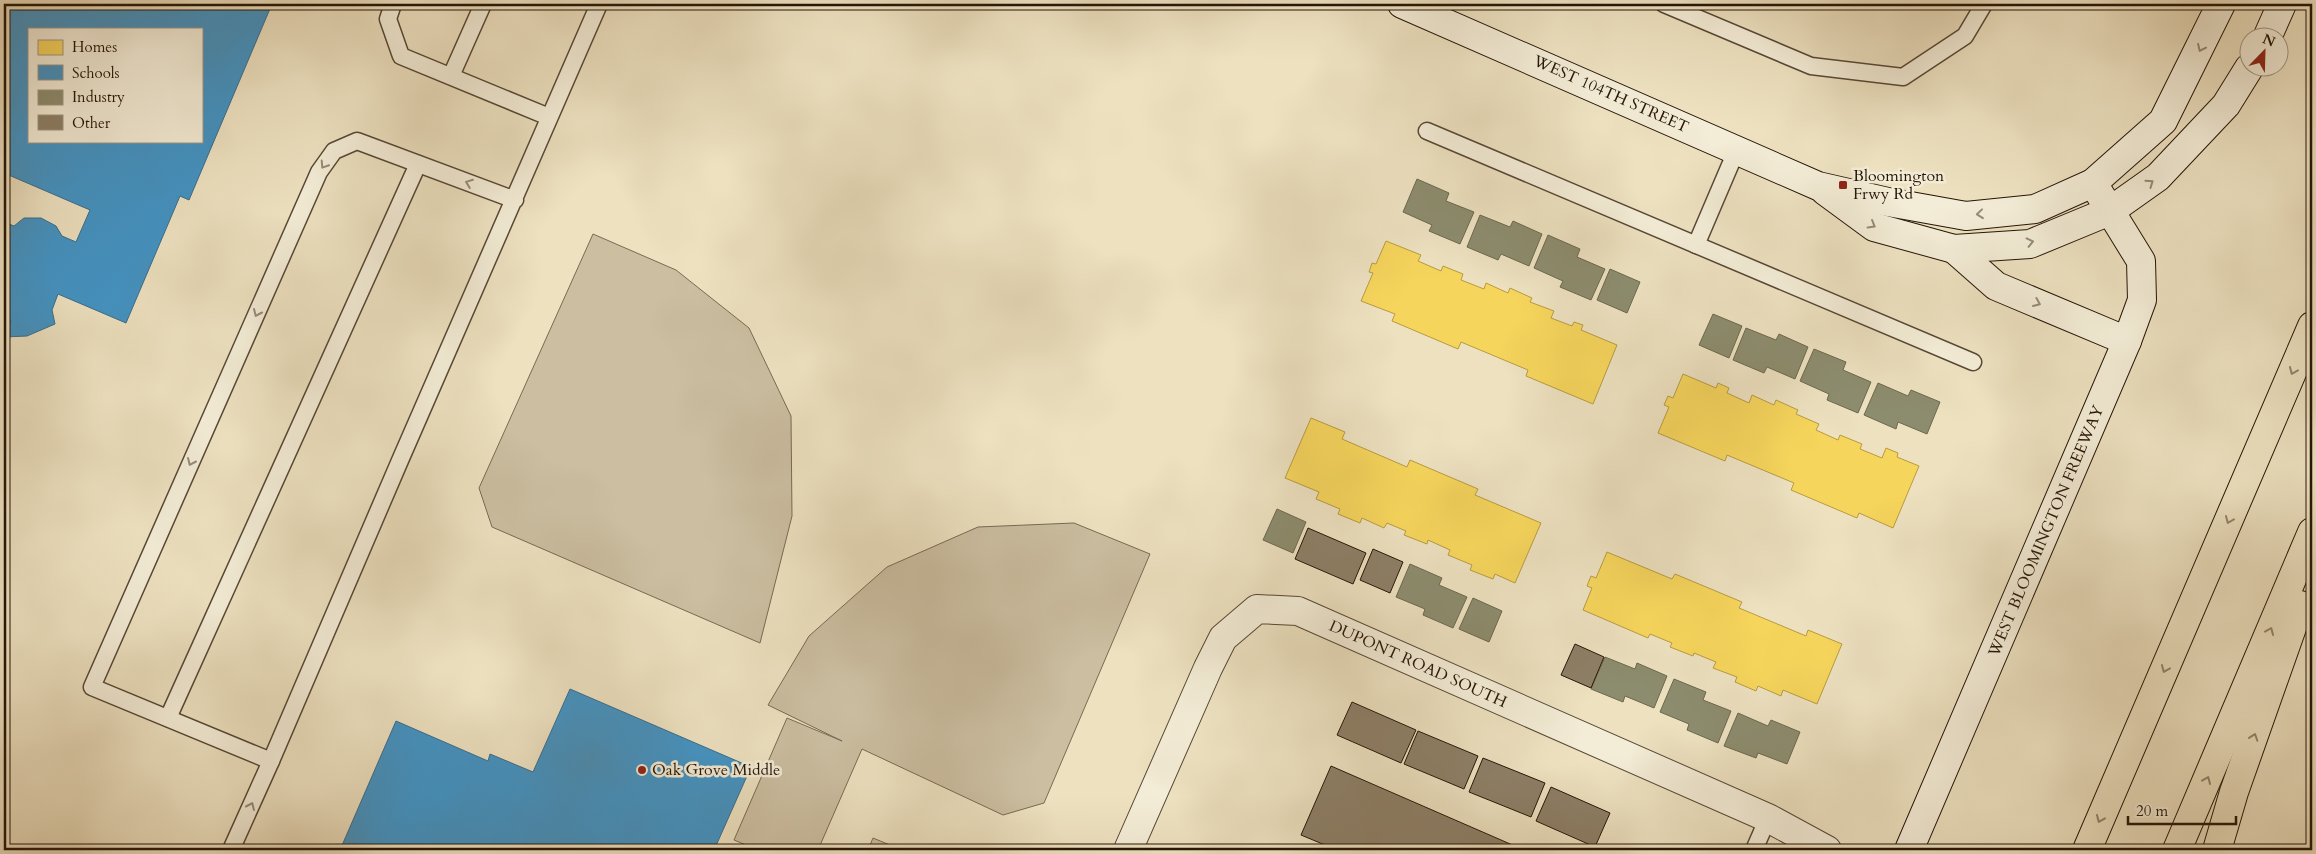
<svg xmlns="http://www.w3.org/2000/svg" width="2316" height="854" font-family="Cardo,serif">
  <rect width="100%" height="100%" fill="#ede1c0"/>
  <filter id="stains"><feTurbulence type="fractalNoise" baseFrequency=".004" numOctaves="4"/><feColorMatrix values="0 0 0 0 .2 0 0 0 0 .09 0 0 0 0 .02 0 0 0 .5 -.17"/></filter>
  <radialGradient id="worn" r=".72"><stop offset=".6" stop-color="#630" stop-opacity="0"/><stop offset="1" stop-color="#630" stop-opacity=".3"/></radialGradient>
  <g fill="#cbbea1" stroke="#786a54">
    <path d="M 593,234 L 676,270 L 749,328 L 791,416 L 792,516 L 760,643 L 492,527 L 479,488 Z"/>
    <path d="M 1074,523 L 1150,554 L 1044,803 L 1003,815 L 862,749 L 818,850 L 758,850 L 734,840 L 787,718 L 842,741 L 768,705 L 809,636 L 887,567 L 978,527 Z"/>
    <path d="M 873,838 L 902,850 L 868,850 Z"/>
  </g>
  <g fill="#f6d55c" stroke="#b79b42">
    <path d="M 1386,241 L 1421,255 L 1418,261 L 1441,271 L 1443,266 L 1463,274 L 1461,280 L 1484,289 L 1486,283 L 1508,293 L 1510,288 L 1532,298 L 1530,302 L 1554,311 L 1551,318 L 1572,326 L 1574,322 L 1583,325 L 1581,330 L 1617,345 L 1593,404 L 1526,376 L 1528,370 L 1461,342 L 1458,349 L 1392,321 L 1395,314 L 1361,301 L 1373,273 L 1369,272 L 1372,263 L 1376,264 Z"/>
    <path d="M 1683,374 L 1716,388 L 1718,383 L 1729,388 L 1727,393 L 1749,403 L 1752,395 L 1774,405 L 1776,400 L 1798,410 L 1796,414 L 1819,424 L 1816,430 L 1838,440 L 1840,435 L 1862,444 L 1860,449 L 1882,458 L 1886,448 L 1898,453 L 1897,457 L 1919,466 L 1893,528 L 1859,513 L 1857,518 L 1791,490 L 1794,483 L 1727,455 L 1725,461 L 1658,433 L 1669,407 L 1664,405 L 1668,396 L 1673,398 Z"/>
    <path d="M 1311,418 L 1345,432 L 1342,439 L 1407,467 L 1410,460 L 1478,489 L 1475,495 L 1541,523 L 1515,583 L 1495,574 L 1493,579 L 1470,570 L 1472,565 L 1448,555 L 1450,550 L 1428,540 L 1427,544 L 1404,535 L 1406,531 L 1387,523 L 1384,528 L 1362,518 L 1360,523 L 1338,514 L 1340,509 L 1316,499 L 1319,492 L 1285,478 Z"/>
    <path d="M 1607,552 L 1672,579 L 1675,574 L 1742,602 L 1739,608 L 1806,636 L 1808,630 L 1842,644 L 1817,704 L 1783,690 L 1781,696 L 1758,686 L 1756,691 L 1735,682 L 1737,677 L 1713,668 L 1716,662 L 1694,653 L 1693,656 L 1670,647 L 1672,643 L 1650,634 L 1648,638 L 1583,610 L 1592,588 L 1587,586 L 1591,576 L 1596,578 Z"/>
  </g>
  <g fill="#4393c3" stroke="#3a6d8b" fill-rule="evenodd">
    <path d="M 4,4 L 272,4 L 189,200 L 180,196 L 126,323 L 58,294 L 52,310 L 55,324 L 27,336 L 4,337 L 11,321 L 4,323 L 4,222 L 14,226 L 24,218 L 41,218 L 56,226 L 62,236 L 76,242 L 90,210 L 4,173 ZM 29,29 L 201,29 L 201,141 L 29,141 Z"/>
    <path d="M 570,689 L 751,767 L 715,848 L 720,850 L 340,850 L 396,721 L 488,761 L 490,754 L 533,772 Z"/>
  </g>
  <g fill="#8c8c6e" stroke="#6d684f">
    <path d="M 1417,179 L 1449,193 L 1446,201 L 1474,212 L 1460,244 L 1429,231 L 1432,225 L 1403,212 Z"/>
    <path d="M 1480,215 L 1510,227 L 1513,221 L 1542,234 L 1529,266 L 1501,254 L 1498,260 L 1467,247 Z"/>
    <path d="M 1548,235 L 1580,249 L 1577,257 L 1605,269 L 1591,300 L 1560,287 L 1563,281 L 1534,268 Z"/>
    <path d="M 1610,269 L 1640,282 L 1627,313 L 1597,300 Z"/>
    <path d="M 1713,314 L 1742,326 L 1729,358 L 1699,345 Z"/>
    <path d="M 1746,328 L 1776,340 L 1779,334 L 1808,347 L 1795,379 L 1767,367 L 1764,373 L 1733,360 Z"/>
    <path d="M 1814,349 L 1846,362 L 1843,370 L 1871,382 L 1858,413 L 1827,400 L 1829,394 L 1800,381 Z"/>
    <path d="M 1878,383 L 1908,396 L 1911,390 L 1940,402 L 1927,434 L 1898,422 L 1896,429 L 1864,415 Z"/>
    <path d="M 1277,509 L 1306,522 L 1293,553 L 1263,540 Z"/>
    <path d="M 1410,564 L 1442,578 L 1439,585 L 1467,597 L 1453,628 L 1423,615 L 1425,609 L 1396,597 Z"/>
    <path d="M 1473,598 L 1502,611 L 1489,642 L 1459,629 Z"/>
    <path d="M 1605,657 L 1635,669 L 1637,663 L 1667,676 L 1654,708 L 1625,696 L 1623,702 L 1591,689 Z"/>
    <path d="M 1674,679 L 1706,692 L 1703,700 L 1731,711 L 1718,743 L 1687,730 L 1689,724 L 1660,712 Z"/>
    <path d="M 1738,713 L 1768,726 L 1771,720 L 1800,732 L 1787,764 L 1758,753 L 1756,758 L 1724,746 Z"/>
  </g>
  <g fill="#8d7f67" stroke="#251507">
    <path d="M 1308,528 L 1366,553 L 1353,584 L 1295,559 Z"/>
    <path d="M 1373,549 L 1403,562 L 1390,593 L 1360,580 Z"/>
    <path d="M 1575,644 L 1604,657 L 1591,688 L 1561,675 Z"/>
    <path d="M 1352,702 L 1416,730 L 1401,763 L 1337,735 Z"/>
    <path d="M 1418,731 L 1478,756 L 1464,789 L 1404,764 Z"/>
    <path d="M 1483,758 L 1545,783 L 1531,817 L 1469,792 Z"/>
    <path d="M 1331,766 L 1524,850 L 1337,850 L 1301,835 Z"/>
    <path d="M 1551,787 L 1610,813 L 1595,847 L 1536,821 Z"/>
  </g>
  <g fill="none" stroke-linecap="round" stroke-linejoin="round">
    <g stroke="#574835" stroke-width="19">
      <g id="lane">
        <path d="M 393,4 L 388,19 L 401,56 L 549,117"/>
        <path d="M 1664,4 L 1811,66 L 1903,77 L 1965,36 L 1984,4"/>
        <path d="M 451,76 L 483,4"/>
        <path d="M 1427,131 L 1973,362"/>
        <path d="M 515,200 L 357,141 L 334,151 L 319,172 L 92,687 L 271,761 C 379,508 488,256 599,4"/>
        <path d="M 1696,245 L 1737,149"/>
        <path d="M 168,718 L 418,164"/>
        <path d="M 231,850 L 271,761"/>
        <path d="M 1754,850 L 1768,818"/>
      </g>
    </g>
    <g stroke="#574835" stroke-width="30">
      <path id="street" d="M 1128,850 L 1208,668 L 1223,638 L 1257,609 L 1298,611 L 1768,818 L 1827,850"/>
    </g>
    <g stroke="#251507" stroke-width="30">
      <g id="secondary">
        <path d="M 1402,4 L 1818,186 L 1888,202 L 1966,216 L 2035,209 L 2093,183 L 2163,121 L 2221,4"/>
        <path d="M 2267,38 L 2282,4"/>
        <path d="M 1825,191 L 1874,227 L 1954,249 L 2030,244 L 2110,211 L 2158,177 L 2226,105 L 2249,68"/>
        <path d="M 1954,249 L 1996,286 L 2127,341"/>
        <path d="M 1909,850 L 2127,341 L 2142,300 L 2141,261 L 2093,183"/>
      </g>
    </g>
    <g stroke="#251507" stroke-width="30">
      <g id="highway">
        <path d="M 2087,850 L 2312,326"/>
        <path d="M 2177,850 L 2312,532"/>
        <path d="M 2217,850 L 2234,792 L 2300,605"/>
      </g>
    </g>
    <use href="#lane" stroke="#f3ecd6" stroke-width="16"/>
    <use href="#street" stroke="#f3ecd6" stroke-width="28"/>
    <use href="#secondary" stroke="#f3ecd6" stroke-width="28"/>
    <use href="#highway" stroke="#ede1c0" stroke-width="28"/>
  </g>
  <defs><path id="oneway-chevron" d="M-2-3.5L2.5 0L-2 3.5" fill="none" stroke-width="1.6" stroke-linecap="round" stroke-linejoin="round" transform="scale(1.25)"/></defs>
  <g stroke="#968b79">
    <use href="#oneway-chevron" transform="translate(2201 48) rotate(115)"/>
    <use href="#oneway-chevron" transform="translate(324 165) rotate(123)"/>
    <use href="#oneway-chevron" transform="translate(469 183) rotate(-159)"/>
    <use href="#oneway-chevron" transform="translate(2150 183) rotate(-35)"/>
    <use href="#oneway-chevron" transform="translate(1980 214) rotate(174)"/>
    <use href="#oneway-chevron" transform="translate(1872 225) rotate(30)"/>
    <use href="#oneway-chevron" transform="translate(2030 242) rotate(-13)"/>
    <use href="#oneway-chevron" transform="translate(2037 303) rotate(23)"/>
    <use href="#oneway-chevron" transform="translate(257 313) rotate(114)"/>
    <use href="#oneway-chevron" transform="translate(191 462) rotate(114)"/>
    <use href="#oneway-chevron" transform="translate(251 806) rotate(-66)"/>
  </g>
  <g stroke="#93856d">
    <use href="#oneway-chevron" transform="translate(2293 371) rotate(113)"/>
    <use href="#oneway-chevron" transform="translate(2229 520) rotate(113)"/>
    <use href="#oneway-chevron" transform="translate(2270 631) rotate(-67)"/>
    <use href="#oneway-chevron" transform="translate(2165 669) rotate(113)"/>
    <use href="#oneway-chevron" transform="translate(2254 737) rotate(-71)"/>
    <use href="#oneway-chevron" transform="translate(2207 780) rotate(-67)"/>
    <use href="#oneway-chevron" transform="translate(2100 819) rotate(113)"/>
  </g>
  <g fill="#8f2418" stroke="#f3ecd6" stroke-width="2">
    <rect x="1838" y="180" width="10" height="10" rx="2.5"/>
    <circle cx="642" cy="770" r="5"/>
  </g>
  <g text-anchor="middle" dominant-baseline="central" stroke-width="5" stroke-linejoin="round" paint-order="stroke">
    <g font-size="16" fill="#251507" stroke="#f3ecd6">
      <text transform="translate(1611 94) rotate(24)">WEST 104TH STREET</text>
      <text transform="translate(2046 531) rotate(-67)">WEST BLOOMINGTON FREEWAY</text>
      <text transform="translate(1418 664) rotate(24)">DUPONT ROAD SOUTH</text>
    </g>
    <g font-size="16" fill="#251507" stroke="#f3ecd6" text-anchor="start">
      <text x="1853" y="176">Bloomington<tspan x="1853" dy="18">Frwy Rd</tspan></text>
      <text x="652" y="770">Oak Grove Middle</text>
    </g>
  </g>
  <rect width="2316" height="854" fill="none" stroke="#ede1c0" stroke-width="20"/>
  <rect x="5" y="5" width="2306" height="844" fill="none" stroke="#251507" stroke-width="2.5"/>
  <rect x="10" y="10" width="2296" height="834" fill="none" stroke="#251507"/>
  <rect x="28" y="28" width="175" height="115" fill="#f3ecd6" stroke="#a19683"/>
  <rect x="38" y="40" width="25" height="15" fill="#f6d55c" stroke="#a19683"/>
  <text x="72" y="52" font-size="15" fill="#251507">Homes</text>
  <rect x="38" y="65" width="25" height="15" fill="#4393c3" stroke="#a19683"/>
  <text x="72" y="78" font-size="15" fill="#251507">Schools</text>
  <rect x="38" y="90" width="25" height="15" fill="#8c8c6e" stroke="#a19683"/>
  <text x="72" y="102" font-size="15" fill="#251507">Industry</text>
  <rect x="38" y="115" width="25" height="15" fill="#8d7f67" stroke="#a19683"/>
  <text x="72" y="128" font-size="15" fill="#251507">Other</text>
  <g transform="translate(2264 52) rotate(23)"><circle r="24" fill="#f3ecd6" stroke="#a19683"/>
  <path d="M0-4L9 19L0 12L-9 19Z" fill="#8f2418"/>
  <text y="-8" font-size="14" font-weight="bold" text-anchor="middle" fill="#251507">N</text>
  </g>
  <path d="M2128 816v8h108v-8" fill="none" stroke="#251507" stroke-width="2.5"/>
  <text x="2136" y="816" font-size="15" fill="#251507" stroke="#f3ecd6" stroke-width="4" paint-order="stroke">20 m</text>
  <rect width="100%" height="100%" filter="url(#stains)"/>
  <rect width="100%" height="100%" fill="url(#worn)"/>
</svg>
